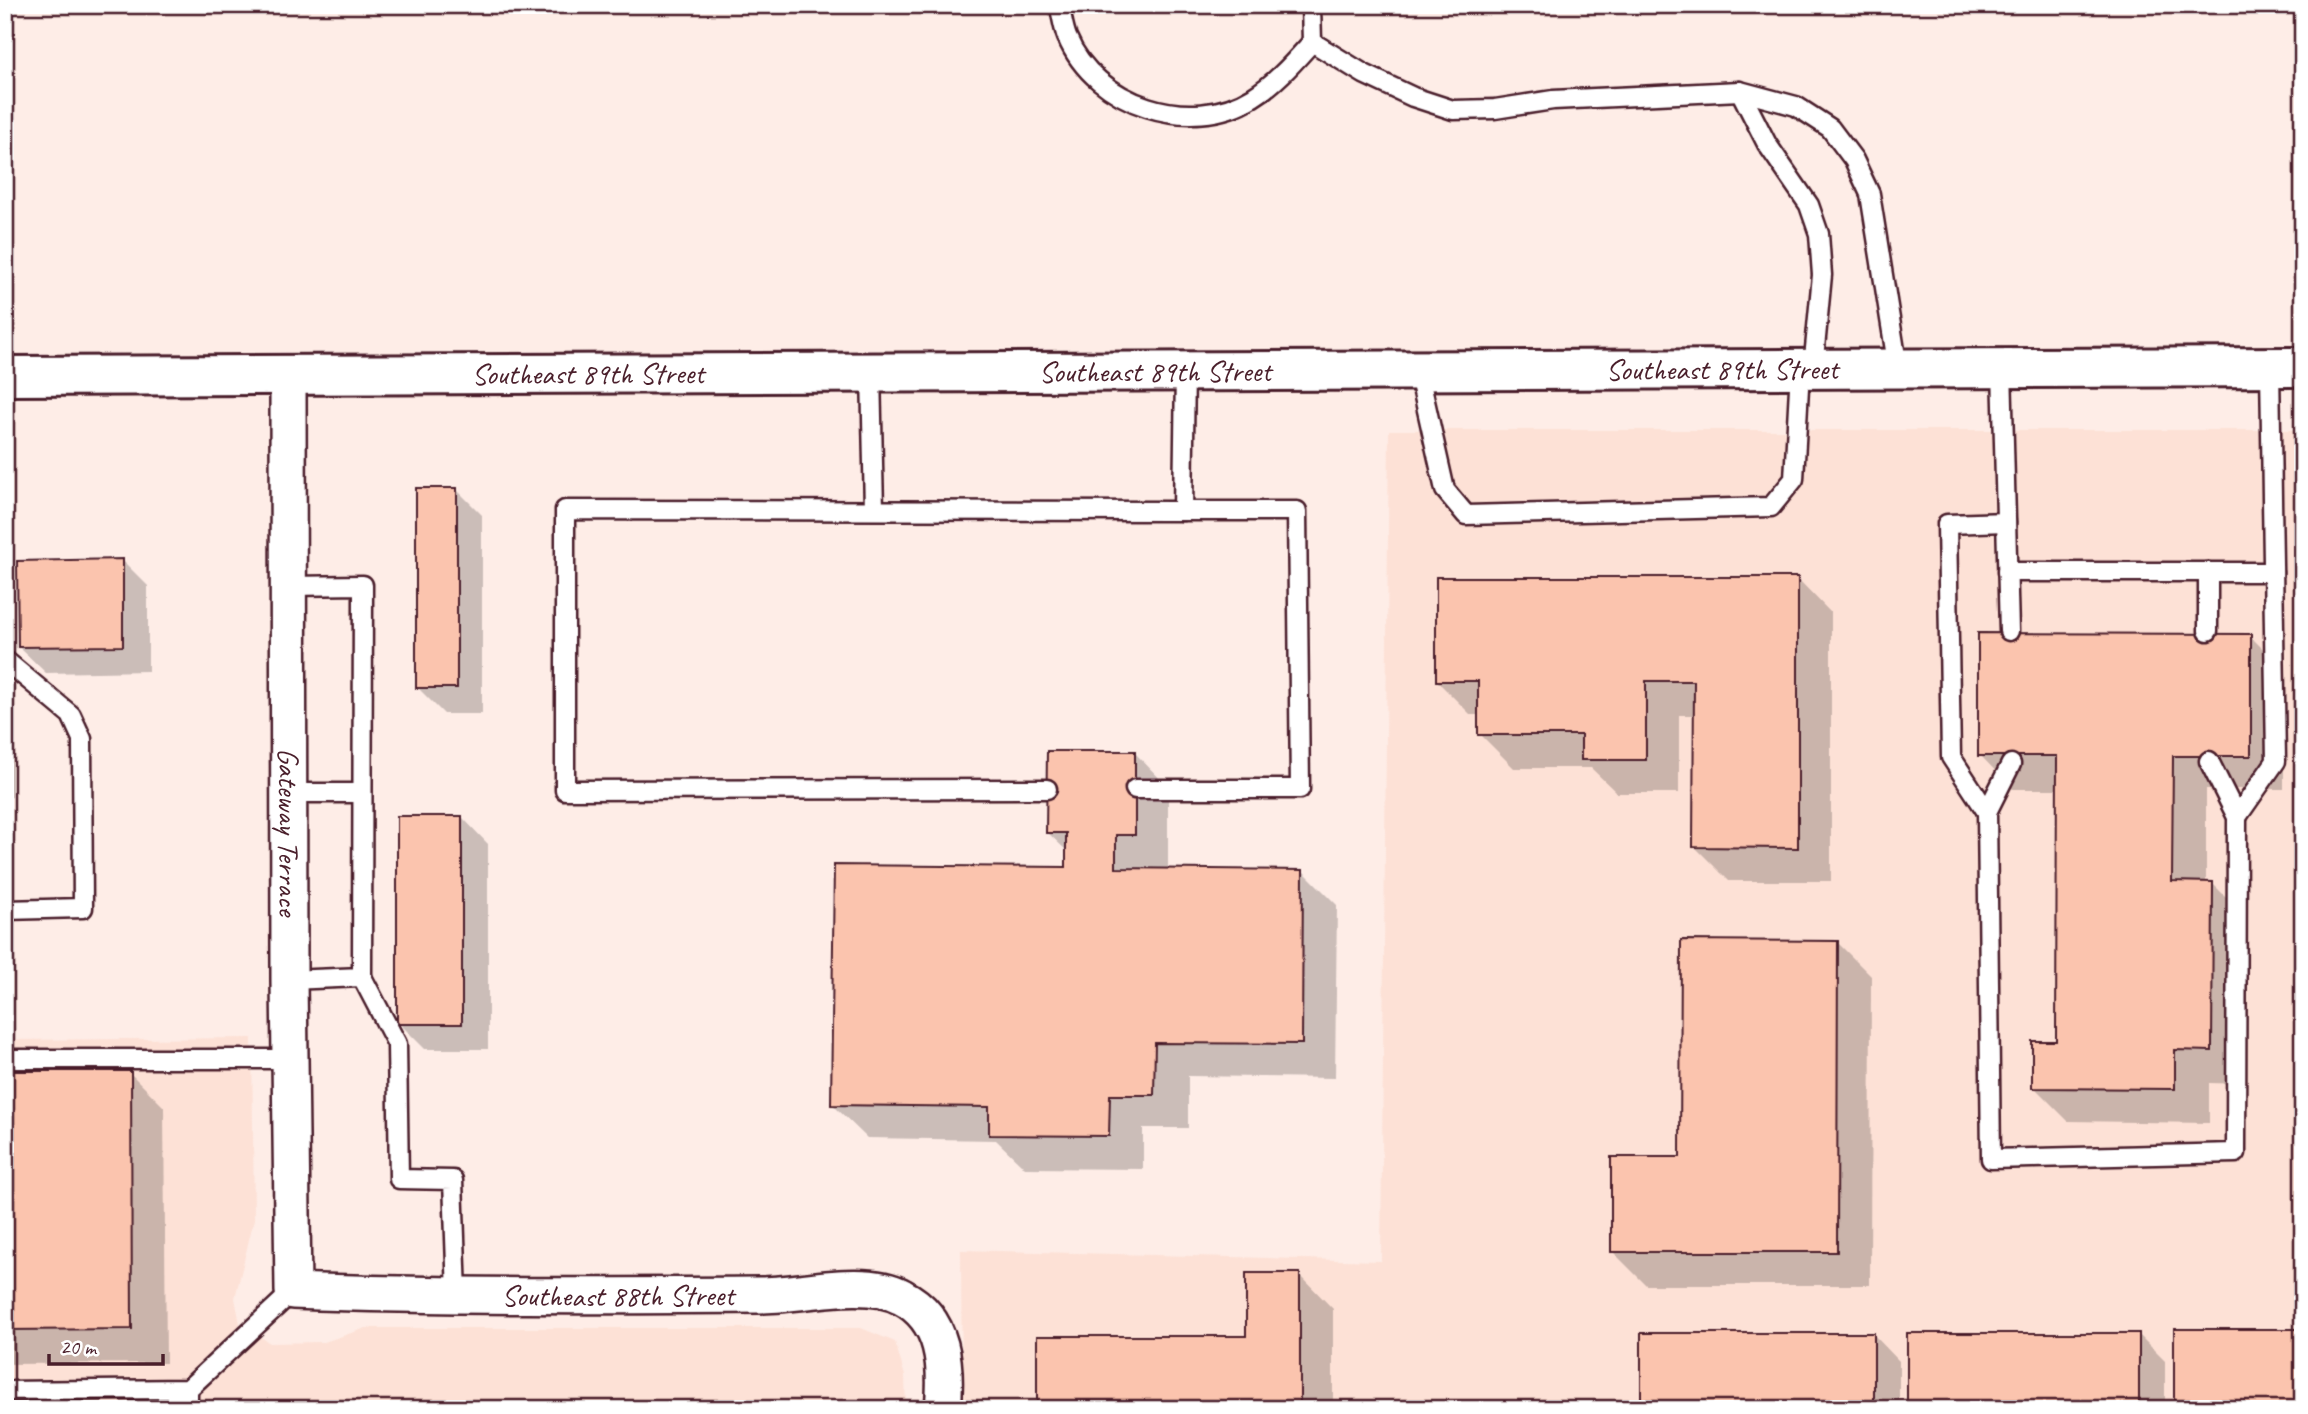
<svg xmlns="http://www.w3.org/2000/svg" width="2308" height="1414" font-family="Caveat,sans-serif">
  <rect width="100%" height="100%" fill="#feede7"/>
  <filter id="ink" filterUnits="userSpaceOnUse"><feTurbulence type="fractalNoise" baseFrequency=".0143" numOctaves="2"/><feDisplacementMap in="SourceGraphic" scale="14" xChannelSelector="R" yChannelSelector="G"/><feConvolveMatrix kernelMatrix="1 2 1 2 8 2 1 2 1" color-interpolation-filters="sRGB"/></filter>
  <g filter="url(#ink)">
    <g fill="#fde1d6">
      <path d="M 1389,430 L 2303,430 L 2303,1409 L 962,1409 L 961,1250 L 1381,1261 Z"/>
      <path d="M 252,1038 L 254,1219 L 235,1298 L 240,1324 L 270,1343 L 324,1342 L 366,1328 L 861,1328 L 895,1342 L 905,1376 L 906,1409 L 5,1409 L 5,1040 Z"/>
    </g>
    <g fill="#0003">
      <path d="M 456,489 L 482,515 L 482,714 L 444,714 L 418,688 Z"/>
      <path d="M 122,560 L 148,586 L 148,671 L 46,673 L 19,647 Z"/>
      <path d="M 1798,579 L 1831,613 L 1831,881 L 1729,881 L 1695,847 L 1695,715 L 1679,715 L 1679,793 L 1617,793 L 1591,768 L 1514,768 L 1480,734 L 1480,715 L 1471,715 L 1437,681 Z"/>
      <path d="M 2250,636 L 2284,670 L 2284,789 L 2206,789 L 2206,883 L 2212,883 L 2246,917 L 2245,1084 L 2209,1083 L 2209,1123 L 2068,1121 L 2034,1087 L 2058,1042 L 2059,789 L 2013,789 L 1980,755 Z"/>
      <path d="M 5,726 L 12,733 L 12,797 L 5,799 Z"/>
      <path d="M 1135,753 L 1168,787 L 1168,870 L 1303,871 L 1337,905 L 1335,1078 L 1188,1076 L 1188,1128 L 1143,1128 L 1143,1169 L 1025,1168 L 996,1140 L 867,1138 L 833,1105 L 1068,869 L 1068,852 L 1048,833 Z"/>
      <path d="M 462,817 L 488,844 L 488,1049 L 425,1049 L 399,1023 Z"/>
      <path d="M 1837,942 L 1871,976 L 1870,1285 L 1646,1285 L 1612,1251 Z"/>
      <path d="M 5,1073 L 130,1073 L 164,1107 L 166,1363 L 5,1364 Z"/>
      <path d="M 1300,1275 L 1333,1309 L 1333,1409 L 1039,1409 L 1248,1338 Z"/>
      <path d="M 1873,1334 L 1899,1361 L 1899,1409 L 1643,1409 Z"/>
      <path d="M 2138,1334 L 2165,1361 L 2165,1409 L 1908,1409 Z"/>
    </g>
    <g fill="#fbc4ae" stroke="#4a1f2b" stroke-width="2">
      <rect x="416" y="488" width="41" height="200"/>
      <path d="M 123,559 L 123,646 L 18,647 L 17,561 Z"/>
      <path d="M 1436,577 L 1798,577 L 1798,848 L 1693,847 L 1694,681 L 1646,681 L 1646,760 L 1581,760 L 1581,735 L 1478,735 L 1478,681 L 1436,681 Z"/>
      <path d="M 1978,633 L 2251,634 L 2251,756 L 2173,756 L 2172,881 L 2213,882 L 2212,1051 L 2175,1050 L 2175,1089 L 2032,1088 L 2032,1041 L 2056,1041 L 2057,756 L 1978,756 Z"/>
      <path d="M 1047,751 L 1135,751 L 1135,835 L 1116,835 L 1116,868 L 1303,870 L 1302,1044 L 1155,1043 L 1154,1095 L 1110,1095 L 1109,1136 L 989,1135 L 989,1107 L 831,1105 L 834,865 L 1066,867 L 1066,833 L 1046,833 Z"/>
      <rect x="397" y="816" width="65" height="208"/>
      <path d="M 1681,940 L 1838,941 L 1837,1252 L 1611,1252 L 1611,1157 L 1680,1157 Z"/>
      <path d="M 5,1071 L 131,1071 L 132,1329 L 5,1330 Z"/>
      <path d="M 1246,1273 L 1300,1273 L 1300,1409 L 1037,1409 L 1037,1336 L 1246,1336 Z"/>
      <rect x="2174" y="1329" width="129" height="80"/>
      <rect x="1641" y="1333" width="233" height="76"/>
      <rect x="1907" y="1333" width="232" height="76"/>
    </g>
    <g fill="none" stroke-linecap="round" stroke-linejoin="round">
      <g stroke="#4a1f2b" stroke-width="23">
        <g id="lane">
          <path d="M 1059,5 C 1062,15 1063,27 1067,37 C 1095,105 1191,136 1253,97 C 1276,83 1294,62 1312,42"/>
          <path d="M 1311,5 L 1312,42 L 1364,74 L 1413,97 L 1453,110 L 1495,109 L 1553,100 L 1740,91 L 1796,106 L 1830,128 L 1854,160 L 1870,194 L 1898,369"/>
          <path d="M 1740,91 L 1767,144 L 1809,205 L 1819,234 L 1822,275 L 1813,369"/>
          <path d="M 2002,368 L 2009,631"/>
          <path d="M 1418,370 L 1445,490 L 1466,515 L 1771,507 L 1794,479 L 1800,369"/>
          <path d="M 871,372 L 874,510"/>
          <path d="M 2007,572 L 2273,572"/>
          <path d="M 2208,572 L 2208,631"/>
          <path d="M 287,586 L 363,585 L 362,977 L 289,980"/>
          <path d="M 5,660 L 71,715 L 82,739 L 83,908 L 5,910"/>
          <path d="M 2011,764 L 1987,812 L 1991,1159 L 2236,1153 L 2237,817 L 2209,761"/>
          <path d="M 1047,789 L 565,790 L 565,510 L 1183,511 L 1185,371"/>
          <path d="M 1135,789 L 1300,789 L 1297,511 L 1183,511"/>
          <path d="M 288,793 L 362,793"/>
          <path d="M 1987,812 L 1951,757 L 1947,524 L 2006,522"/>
          <path d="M 2237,817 L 2276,761 L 2270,367"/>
          <path d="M 362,977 L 397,1044 L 399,1179 L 453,1180 L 457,1295"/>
          <path d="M 5,1059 L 290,1059"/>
          <path d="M 188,1389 L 188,1409"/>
          <path d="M 5,1391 L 188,1389 L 293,1291"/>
        </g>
      </g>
      <g stroke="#4a1f2b" stroke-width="40">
        <g id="street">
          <path id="s1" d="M 288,374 L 289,980 L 293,1291 C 449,1297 605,1296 760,1295 C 801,1295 865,1277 902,1297 C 945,1319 947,1367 943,1409"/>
        </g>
      </g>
      <g stroke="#4a1f2b" stroke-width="44">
        <g id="secondary">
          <path id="s2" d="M 5,376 L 2303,367"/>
        </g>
      </g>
      <use href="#lane" stroke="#fff" stroke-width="18"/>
      <use href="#street" stroke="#fff" stroke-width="35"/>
      <use href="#secondary" stroke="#fff" stroke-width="38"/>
    </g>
  </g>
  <g text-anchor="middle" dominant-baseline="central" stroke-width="5" stroke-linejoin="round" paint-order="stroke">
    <g font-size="30" fill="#4a1f2b" stroke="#fff">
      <text stroke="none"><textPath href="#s2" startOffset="1717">Southeast 89th Street</textPath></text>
      <text stroke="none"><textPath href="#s2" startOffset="1150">Southeast 89th Street</textPath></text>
      <text stroke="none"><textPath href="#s2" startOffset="583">Southeast 89th Street</textPath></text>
      <text stroke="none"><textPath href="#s1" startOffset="458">Gateway Terrace</textPath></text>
      <text stroke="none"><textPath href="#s1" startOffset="1242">Southeast 88th Street</textPath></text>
    </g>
  </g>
  <rect width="2308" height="1414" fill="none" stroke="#fff" stroke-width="28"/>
  <rect x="14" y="14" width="2280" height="1386" fill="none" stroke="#4a1f2b" stroke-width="2.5" filter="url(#ink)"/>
  <path d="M49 1354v10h114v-10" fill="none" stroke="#4a1f2b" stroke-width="3.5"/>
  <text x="60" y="1354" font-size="21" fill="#4a1f2b" stroke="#ffffff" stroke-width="5" paint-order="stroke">20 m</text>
</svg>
